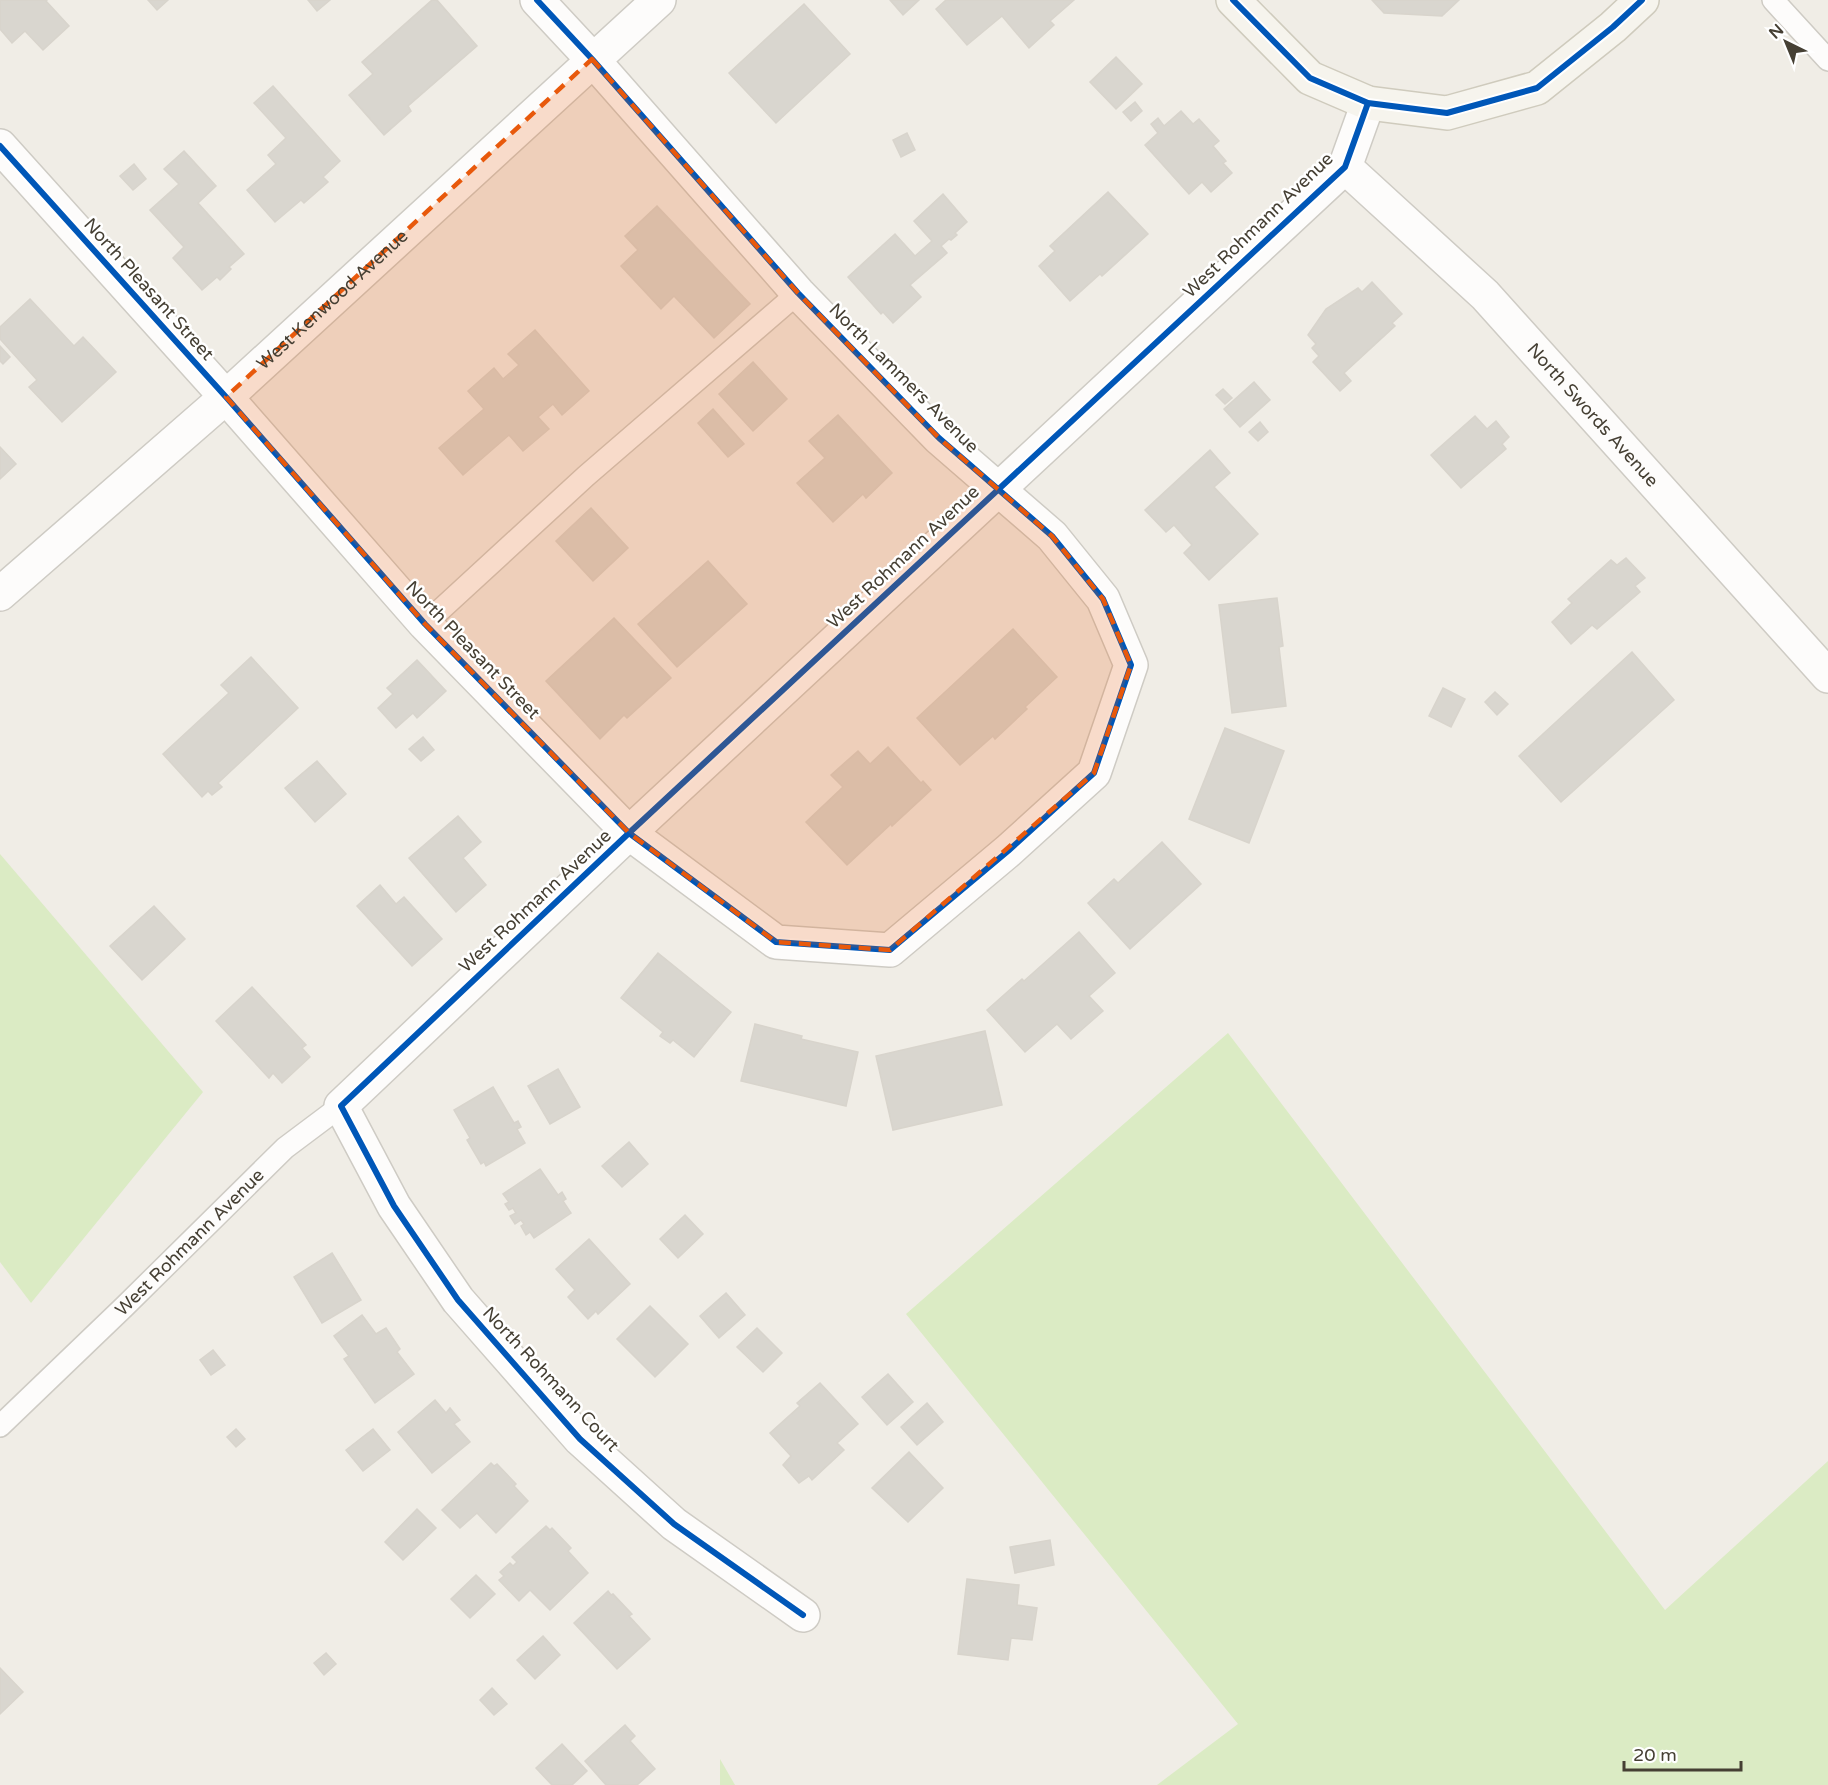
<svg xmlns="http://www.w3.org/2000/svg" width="1828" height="1785" font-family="'Varela Round',sans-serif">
  <rect width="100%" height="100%" fill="#f0ede6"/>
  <g fill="#dbebc4">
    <path d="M 0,854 L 203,1092 L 31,1303 L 0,1262 Z"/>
    <path d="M 1228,1033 L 1665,1610 L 1828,1461 L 1828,1785 L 1157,1785 L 1238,1724 L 906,1314 Z"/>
    <path d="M 720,1759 L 735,1785 L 720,1785 Z"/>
  </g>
  <g fill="#d9d6cf" stroke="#d8d4cc" stroke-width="1.5">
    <path d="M 0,0 L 47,0 L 46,1 L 69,26 L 43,50 L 25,31 L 12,43 L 0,29 Z"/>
    <path d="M 148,0 L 168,0 L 157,10 Z"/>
    <path d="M 308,0 L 330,0 L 317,11 Z"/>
    <path d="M 432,0 L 437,0 L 477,46 L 408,106 L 411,111 L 384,135 L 349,95 L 373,74 L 362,62 Z"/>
    <path d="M 890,0 L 919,0 L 903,15 Z"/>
    <path d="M 946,0 L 1074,0 L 1050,21 L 1054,25 L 1029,48 L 1002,16 L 967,45 L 936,9 Z"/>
    <path d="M 1372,0 L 1459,0 L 1442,16 L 1384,13 Z"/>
    <path d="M 804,4 L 850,54 L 776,123 L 729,73 Z"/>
    <path d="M 1116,57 L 1142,84 L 1116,109 L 1090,82 Z"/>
    <path d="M 273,86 L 340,161 L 323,177 L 328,182 L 304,203 L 301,200 L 275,222 L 247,190 L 276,164 L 268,155 L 286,138 L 254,103 Z"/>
    <path d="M 1135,102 L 1142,111 L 1131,121 L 1123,112 Z"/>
    <path d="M 1181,111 L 1193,124 L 1199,119 L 1219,141 L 1213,146 L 1226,161 L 1223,163 L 1232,173 L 1211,192 L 1202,182 L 1189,194 L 1145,145 L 1158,133 L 1151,124 L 1158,118 L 1164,126 Z"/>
    <path d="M 907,133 L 915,150 L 901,157 L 893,140 Z"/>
    <path d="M 184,151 L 216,186 L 198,203 L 244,254 L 229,267 L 231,269 L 220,280 L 217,277 L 202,290 L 173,258 L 184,247 L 150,210 L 179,184 L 164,169 Z"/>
    <path d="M 134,164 L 146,179 L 133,190 L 120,176 Z"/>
    <path d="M 1108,192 L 1148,234 L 1102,276 L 1100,274 L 1070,301 L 1039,266 L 1055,251 L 1050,246 Z"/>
    <path d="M 943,194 L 967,222 L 955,233 L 957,235 L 951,240 L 949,239 L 941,246 L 947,253 L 910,285 L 921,297 L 893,323 L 883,312 L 881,314 L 848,277 L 895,234 L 915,256 L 932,241 L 914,221 Z"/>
    <path d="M 657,206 L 750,304 L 714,338 L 674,296 L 661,309 L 621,266 L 638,250 L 625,236 Z"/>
    <path d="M 1372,282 L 1402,314 L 1392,323 L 1395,326 L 1344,373 L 1351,381 L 1340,391 L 1313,362 L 1319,356 L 1312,348 L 1316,344 L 1308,335 L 1326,309 L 1358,288 L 1362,292 Z"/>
    <path d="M 30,299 L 74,346 L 83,337 L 116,372 L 62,422 L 29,387 L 37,380 L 0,339 L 0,327 Z"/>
    <path d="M 535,330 L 589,391 L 562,415 L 553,404 L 538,417 L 549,429 L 523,451 L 509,435 L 463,475 L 439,448 L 484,409 L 468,391 L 494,368 L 503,379 L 519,365 L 508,354 Z"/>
    <path d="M 0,346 L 10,357 L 3,364 L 0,361 Z"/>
    <path d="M 753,362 L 787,399 L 753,431 L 719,394 Z"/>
    <path d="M 1254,382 L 1270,400 L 1240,427 L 1224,409 Z"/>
    <path d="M 1223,389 L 1232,398 L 1225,404 L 1216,395 Z"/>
    <path d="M 713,409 L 744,444 L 728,457 L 698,423 Z"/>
    <path d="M 838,415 L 892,473 L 866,498 L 863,494 L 833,522 L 797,483 L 825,458 L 809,441 Z"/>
    <path d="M 1475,416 L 1487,429 L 1496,421 L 1509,437 L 1502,444 L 1506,449 L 1461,488 L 1431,455 Z"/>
    <path d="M 1260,422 L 1268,432 L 1258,441 L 1249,432 Z"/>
    <path d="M 0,447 L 16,464 L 0,479 Z"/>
    <path d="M 1210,450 L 1230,473 L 1214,487 L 1258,534 L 1209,580 L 1184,553 L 1192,545 L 1174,525 L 1166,532 L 1145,510 Z"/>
    <path d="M 591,508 L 628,548 L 593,581 L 556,541 Z"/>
    <path d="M 1626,558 L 1645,578 L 1635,586 L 1640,592 L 1597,629 L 1592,625 L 1571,644 L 1552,622 L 1572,603 L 1568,599 L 1611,560 L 1617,565 Z"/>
    <path d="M 708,561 L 747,604 L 677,667 L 638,624 Z"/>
    <path d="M 1277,598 L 1283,646 L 1279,647 L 1286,706 L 1232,713 L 1219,605 Z"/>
    <path d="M 614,618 L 671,678 L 627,718 L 624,715 L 600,739 L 546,681 Z"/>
    <path d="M 1013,629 L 1057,677 L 1025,707 L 1027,709 L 995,739 L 993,736 L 960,765 L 917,718 Z"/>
    <path d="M 1632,652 L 1674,700 L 1561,802 L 1519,756 Z"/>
    <path d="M 251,657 L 298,708 L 218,783 L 222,787 L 212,795 L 208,791 L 202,797 L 163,754 L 229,693 L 221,685 Z"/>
    <path d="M 417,660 L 446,691 L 417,718 L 413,713 L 396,728 L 378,708 L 393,694 L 387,688 Z"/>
    <path d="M 1443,688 L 1465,699 L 1451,727 L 1429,716 Z"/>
    <path d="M 1495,692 L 1508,704 L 1497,715 L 1485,702 Z"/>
    <path d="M 1225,728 L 1284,751 L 1249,843 L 1189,819 Z"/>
    <path d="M 423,737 L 434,750 L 421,761 L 409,749 Z"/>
    <path d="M 888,747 L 921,783 L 923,781 L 931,790 L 892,826 L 891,824 L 847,865 L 806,822 L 843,787 L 831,775 L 858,751 L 870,764 Z"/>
    <path d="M 317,761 L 346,794 L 315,822 L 285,788 Z"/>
    <path d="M 458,816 L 481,842 L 463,858 L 486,885 L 456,912 L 409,858 Z"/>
    <path d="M 1162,842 L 1201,884 L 1130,949 L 1088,903 L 1114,879 L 1118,883 Z"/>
    <path d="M 380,885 L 396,904 L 404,897 L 442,939 L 412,966 L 357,906 Z"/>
    <path d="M 154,906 L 185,939 L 142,980 L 110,946 Z"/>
    <path d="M 1079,932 L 1115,973 L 1089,996 L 1103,1011 L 1071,1039 L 1057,1024 L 1025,1052 L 987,1010 L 1022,979 L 1024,981 Z"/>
    <path d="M 658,953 L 731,1012 L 694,1057 L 673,1040 L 670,1043 L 660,1036 L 663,1032 L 621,998 Z"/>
    <path d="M 252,987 L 306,1045 L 302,1048 L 310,1057 L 282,1083 L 273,1073 L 269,1078 L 216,1021 Z"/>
    <path d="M 755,1024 L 802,1036 L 801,1039 L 858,1052 L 846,1106 L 741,1081 Z"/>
    <path d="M 985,1031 L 1002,1105 L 893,1130 L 876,1056 Z"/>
    <path d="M 558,1069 L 580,1107 L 550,1124 L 528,1086 Z"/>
    <path d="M 493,1087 L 514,1123 L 518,1121 L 521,1127 L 517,1129 L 525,1143 L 486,1166 L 484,1162 L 481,1164 L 467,1140 L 470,1138 L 454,1110 Z"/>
    <path d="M 629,1142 L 648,1164 L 622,1187 L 602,1166 Z"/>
    <path d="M 540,1169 L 558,1195 L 562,1192 L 566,1199 L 563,1201 L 571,1213 L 534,1238 L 530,1232 L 526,1235 L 521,1226 L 524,1224 L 521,1220 L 515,1224 L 510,1216 L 516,1213 L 513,1208 L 509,1210 L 505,1204 L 509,1202 L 503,1194 Z"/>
    <path d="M 685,1215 L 703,1234 L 678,1258 L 660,1239 Z"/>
    <path d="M 589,1239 L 630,1284 L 598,1314 L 596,1311 L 588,1319 L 568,1297 L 575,1290 L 556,1269 Z"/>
    <path d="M 332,1253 L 361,1300 L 322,1323 L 294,1277 Z"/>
    <path d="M 726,1293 L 745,1315 L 719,1338 L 700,1316 Z"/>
    <path d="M 650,1306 L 688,1344 L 655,1377 L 617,1339 Z"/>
    <path d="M 362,1315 L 376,1334 L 386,1328 L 400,1349 L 397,1352 L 414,1374 L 375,1403 L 344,1359 L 349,1356 L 334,1336 Z"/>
    <path d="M 757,1328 L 782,1353 L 763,1372 L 737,1347 Z"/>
    <path d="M 213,1350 L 225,1365 L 211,1375 L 200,1360 Z"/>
    <path d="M 888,1374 L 913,1402 L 887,1425 L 862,1397 Z"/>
    <path d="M 820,1383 L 858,1424 L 837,1443 L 844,1450 L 812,1480 L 809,1476 L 799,1483 L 783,1465 L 791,1456 L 770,1433 L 800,1406 L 797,1403 Z"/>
    <path d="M 435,1400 L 446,1413 L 450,1408 L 460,1420 L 454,1424 L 470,1442 L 432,1473 L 398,1432 Z"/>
    <path d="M 927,1403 L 943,1422 L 917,1445 L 901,1427 Z"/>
    <path d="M 236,1429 L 245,1439 L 236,1447 L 227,1437 Z"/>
    <path d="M 373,1429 L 390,1450 L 363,1471 L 346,1450 Z"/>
    <path d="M 909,1452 L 943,1488 L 908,1522 L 872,1488 Z"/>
    <path d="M 491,1463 L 494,1466 L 497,1464 L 516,1484 L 514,1486 L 528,1501 L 496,1533 L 477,1513 L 460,1528 L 442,1510 Z"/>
    <path d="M 417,1509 L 436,1528 L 403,1560 L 385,1542 Z"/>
    <path d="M 546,1526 L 550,1530 L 552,1528 L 571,1548 L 568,1551 L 588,1573 L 550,1610 L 530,1590 L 519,1601 L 499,1580 L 504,1576 L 500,1572 L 510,1563 L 513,1566 L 517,1562 L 512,1557 Z"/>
    <path d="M 1050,1540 L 1054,1565 L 1015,1573 L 1010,1547 Z"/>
    <path d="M 476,1575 L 495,1594 L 470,1618 L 451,1599 Z"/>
    <path d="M 967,1579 L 1019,1585 L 1017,1605 L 1037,1608 L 1032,1640 L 1011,1638 L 1008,1660 L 958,1654 Z"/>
    <path d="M 608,1591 L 611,1595 L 613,1594 L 632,1614 L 629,1616 L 650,1639 L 617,1669 L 574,1623 Z"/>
    <path d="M 543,1636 L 560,1655 L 535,1679 L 517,1660 Z"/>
    <path d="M 326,1653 L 336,1664 L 324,1675 L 314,1663 Z"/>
    <path d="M 0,1668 L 23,1692 L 0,1714 Z"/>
    <path d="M 492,1688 L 507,1704 L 494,1715 L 480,1700 Z"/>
    <path d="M 625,1725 L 635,1736 L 630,1741 L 655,1769 L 637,1785 L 606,1785 L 585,1761 Z"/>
    <path d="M 562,1744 L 587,1771 L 572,1785 L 552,1785 L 536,1768 Z"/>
  </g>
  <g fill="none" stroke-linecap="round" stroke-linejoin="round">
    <g stroke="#cecbc4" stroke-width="24">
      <g id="lane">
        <path d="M 1773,0 L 1828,60"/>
        <path d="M 425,624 L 586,476 L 798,293"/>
        <path id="s1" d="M 0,1426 L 124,1307 L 285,1148 L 341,1106"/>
      </g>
    </g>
    <g stroke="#cecbc4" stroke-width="36">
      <g id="street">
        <path d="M 0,146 L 226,397 L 425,624 L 629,833 L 776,942 L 890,950 L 1008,851 L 1094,773 L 1131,665 L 1103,599 L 1052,536 L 939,438 L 798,293 L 592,59 L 537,0"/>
        <path id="s2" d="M 1345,167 L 1485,295 L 1828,676"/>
        <path id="s3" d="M 0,594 L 226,397 L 659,0"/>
        <path d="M 803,1615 L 674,1524 L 580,1439 L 458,1300 L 394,1206 L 341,1106 L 629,833 L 1345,167 L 1368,103"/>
      </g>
    </g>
    <g stroke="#cfcbbd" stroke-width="36">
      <path id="secondary" d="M 1233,0 L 1310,78 L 1368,103 L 1447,113 L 1537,88 L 1613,27 L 1642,0"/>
    </g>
    <use href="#lane" stroke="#fdfcfb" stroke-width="21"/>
    <use href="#street" stroke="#fdfcfb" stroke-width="33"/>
    <use href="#secondary" stroke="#f6f4ed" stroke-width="33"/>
    <g stroke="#fff" stroke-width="10">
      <g id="cycleway">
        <path d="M 1233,0 L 1310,78 L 1368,103 L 1447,113 L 1537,88 L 1613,27 L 1642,0"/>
        <path d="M 0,146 L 226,397 L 425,624 L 629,833 L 776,942 L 890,950 L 1008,851 L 1094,773 L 1131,665 L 1103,599 L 1052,536 L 939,438 L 798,293 L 592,59 L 537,0"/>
        <path d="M 803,1615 L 674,1524 L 580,1439 L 458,1300 L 394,1206 L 341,1106 L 629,833 L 1345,167 L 1368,103"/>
      </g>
    </g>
    <use href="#cycleway" stroke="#0057b8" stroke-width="6"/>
  </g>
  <path fill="#e8590c" fill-opacity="0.2" stroke="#e8590c" stroke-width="4.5" stroke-dasharray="12 8" stroke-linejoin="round" d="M 592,59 L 798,293 L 939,438 L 1052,536 L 1103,599 L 1131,665 L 1094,773 L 890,950 L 776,942 L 629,833 L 425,624 L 226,397 Z"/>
  <g text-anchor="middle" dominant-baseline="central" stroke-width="5" stroke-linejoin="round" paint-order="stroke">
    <g font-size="18" fill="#453f33" stroke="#fff">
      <text transform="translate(1258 225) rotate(-44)">West Rohmann Avenue</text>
      <text transform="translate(149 289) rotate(48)">North Pleasant Street</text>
      <text stroke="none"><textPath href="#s3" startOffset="444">West Kenwood Avenue</textPath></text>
      <text transform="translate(904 378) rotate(45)">North Lammers Avenue</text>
      <text stroke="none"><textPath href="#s2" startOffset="351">North Swords Avenue</textPath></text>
      <text transform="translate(903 557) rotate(-43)">West Rohmann Avenue</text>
      <text transform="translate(473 650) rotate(46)">North Pleasant Street</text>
      <text transform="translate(535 901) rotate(-43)">West Rohmann Avenue</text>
      <text stroke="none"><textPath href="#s1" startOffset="264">West Rohmann Avenue</textPath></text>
      <text transform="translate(551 1379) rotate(47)">North Rohmann Court</text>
    </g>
  </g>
  <g transform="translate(1786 42) rotate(317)" stroke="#ffffff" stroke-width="4.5" paint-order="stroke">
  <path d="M0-4.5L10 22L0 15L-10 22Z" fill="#453f33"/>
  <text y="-9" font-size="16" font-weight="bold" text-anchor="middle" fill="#453f33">N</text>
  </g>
  <path d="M1624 1761v9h117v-9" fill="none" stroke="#453f33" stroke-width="3"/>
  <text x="1633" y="1761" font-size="18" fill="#453f33" stroke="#ffffff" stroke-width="4.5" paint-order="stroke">20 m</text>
</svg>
